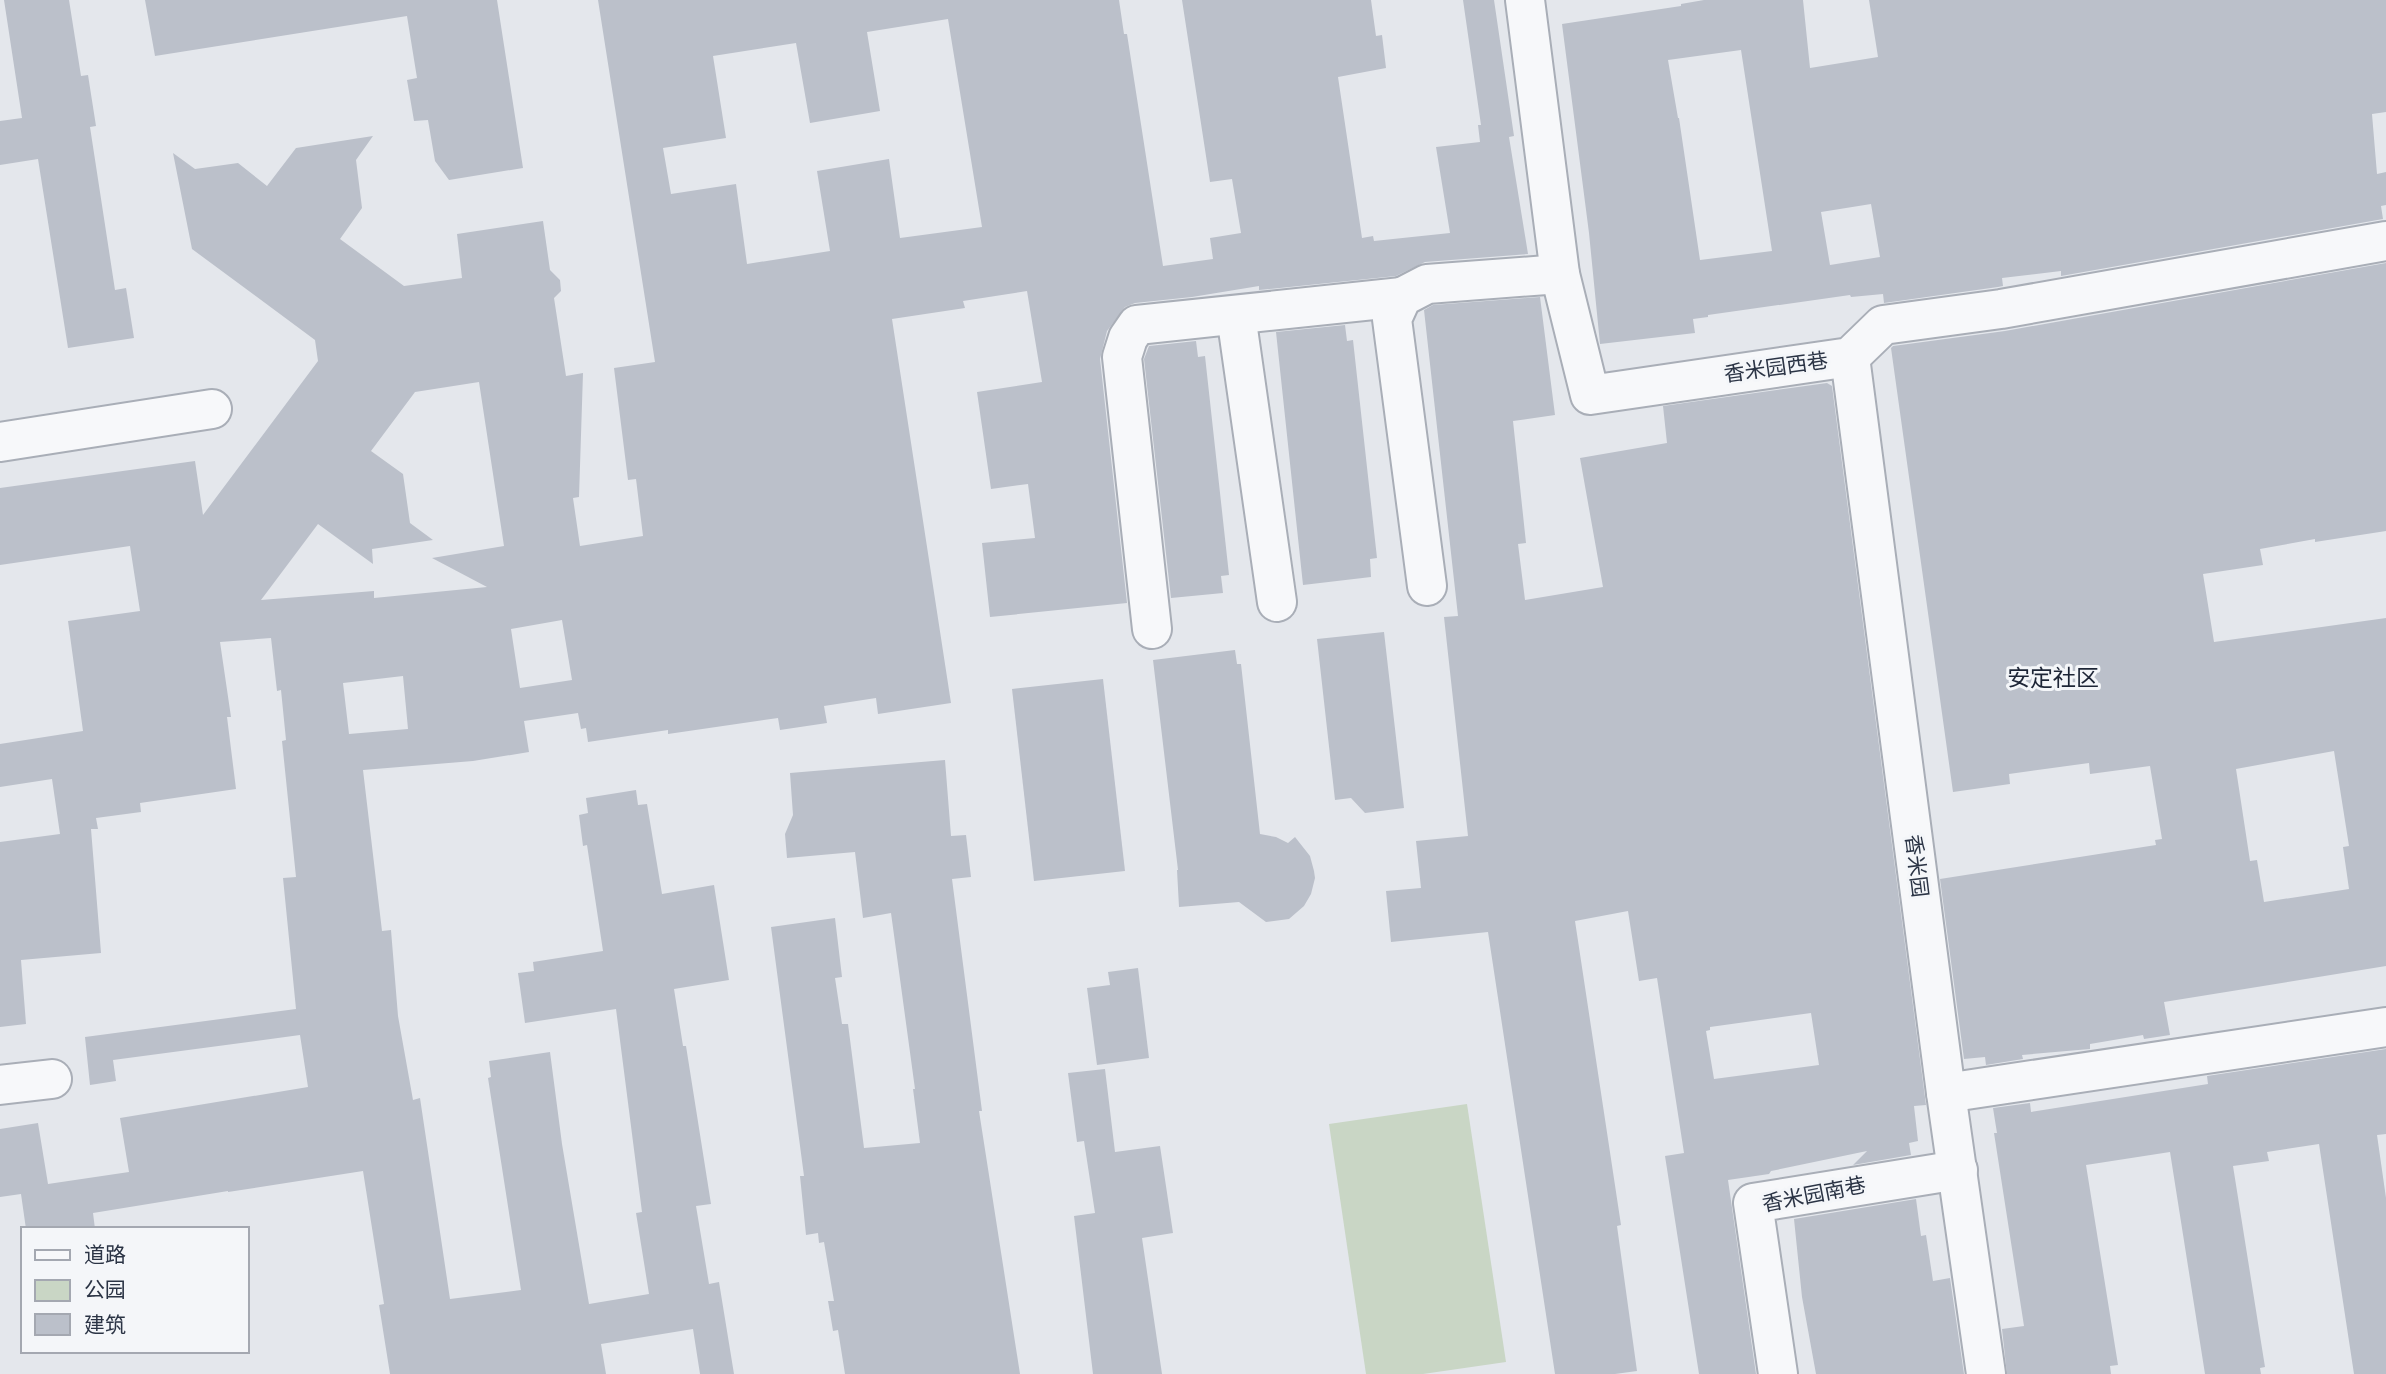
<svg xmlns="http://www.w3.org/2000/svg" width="2386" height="1374" font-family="'Varela Round','Noto Sans SC',sans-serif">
  <rect width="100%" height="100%" fill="#e4e7ec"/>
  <path fill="#c9d6c5" d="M 1467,1104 L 1506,1362 L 1423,1374 L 1366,1374 L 1329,1124 Z"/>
  <g fill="#bbc0ca" fill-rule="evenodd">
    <path d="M 4,0 L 69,0 L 81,76 L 88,75 L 96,126 L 90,127 L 115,290 L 126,288 L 134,338 L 68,348 L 38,159 L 0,165 L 0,121 L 22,118 Z"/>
    <path d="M 145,0 L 497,0 L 523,168 L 449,180 L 435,161 L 428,120 L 414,121 L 407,80 L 417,78 L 407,16 L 155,56 Z"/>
    <path d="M 598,0 L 1119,0 L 1124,34 L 1127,34 L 1163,266 L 1213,259 L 1210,238 L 1241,233 L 1232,179 L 1210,182 L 1182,0 L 1371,0 L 1376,36 L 1382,35 L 1386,68 L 1338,77 L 1362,238 L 1373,236 L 1374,241 L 1450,233 L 1436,147 L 1480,142 L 1478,125 L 1481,125 L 1463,0 L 1494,0 L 1514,136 L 1509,137 L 1528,254 L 1425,262 L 1396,276 L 1259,290 L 1259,286 L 1192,297 L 1135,303 L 1125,307 L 1107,331 L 1100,359 L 1127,603 L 990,617 L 982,543 L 1035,538 L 1028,484 L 991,489 L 977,392 L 1042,382 L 1027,291 L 963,301 L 965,308 L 892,319 L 951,703 L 878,714 L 876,698 L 824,706 L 827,723 L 780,730 L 778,718 L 668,734 L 668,730 L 588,742 L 586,728 L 581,729 L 578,713 L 524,721 L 529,752 L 473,761 L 363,770 L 382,931 L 391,930 L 398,1016 L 413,1100 L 420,1098 L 450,1299 L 521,1290 L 488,1078 L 491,1077 L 489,1061 L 550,1052 L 562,1144 L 589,1304 L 649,1294 L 636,1213 L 642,1212 L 616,1009 L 525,1023 L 518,973 L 534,971 L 533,962 L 603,951 L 587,845 L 583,846 L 579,815 L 588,813 L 586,798 L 636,790 L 638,805 L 647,804 L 662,894 L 714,885 L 729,980 L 674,989 L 683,1046 L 686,1046 L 711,1204 L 696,1206 L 709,1284 L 719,1282 L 734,1374 L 700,1374 L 693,1329 L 601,1344 L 606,1374 L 390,1374 L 379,1305 L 384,1304 L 363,1171 L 228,1192 L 228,1191 L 93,1213 L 95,1229 L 26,1229 L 21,1194 L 0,1197 L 0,1129 L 38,1123 L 48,1184 L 129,1172 L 120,1118 L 308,1087 L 300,1035 L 113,1060 L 116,1081 L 90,1085 L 85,1037 L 296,1009 L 283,878 L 296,877 L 282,741 L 286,740 L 281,690 L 277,691 L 271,638 L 220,642 L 231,717 L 227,717 L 236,789 L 140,803 L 141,812 L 96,818 L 98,829 L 91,829 L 101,953 L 21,960 L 26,1024 L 0,1027 L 0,842 L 60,834 L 52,779 L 0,787 L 0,744 L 83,731 L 68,621 L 140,611 L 130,546 L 0,565 L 0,488 L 195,461 L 203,515 L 318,361 L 315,340 L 192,249 L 173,153 L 195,169 L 238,163 L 267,186 L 296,148 L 373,136 L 356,160 L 362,208 L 340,239 L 404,286 L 462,278 L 457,234 L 543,221 L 550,270 L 560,280 L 561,291 L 554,298 L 566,376 L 583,373 L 579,497 L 573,498 L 580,546 L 643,536 L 636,479 L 628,480 L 614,368 L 655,362 ZM 948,19 L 982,227 L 900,238 L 889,159 L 817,171 L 830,251 L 747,264 L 736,184 L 671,194 L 663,148 L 726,138 L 713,56 L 796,43 L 810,123 L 880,111 L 867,32 ZM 479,382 L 504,546 L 432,558 L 487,587 L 374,598 L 374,591 L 261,600 L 318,524 L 373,564 L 372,549 L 433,540 L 410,523 L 403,474 L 371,451 L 415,392 ZM 562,620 L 572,680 L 520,688 L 511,629 ZM 403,676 L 408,729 L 349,734 L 343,683 Z"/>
    <path d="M 1704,0 L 1803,0 L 1810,68 L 1878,57 L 1869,0 L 2386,0 L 2386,112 L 2372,114 L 2377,174 L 2386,172 L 2386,205 L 2381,206 L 2383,219 L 2061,276 L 2061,271 L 2002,278 L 2003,286 L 1998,287 L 1884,303 L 1883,294 L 1851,297 L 1850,295 L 1708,315 L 1708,317 L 1693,319 L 1695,333 L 1600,344 L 1589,233 L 1562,24 L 1681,6 L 1681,4 ZM 1741,50 L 1772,251 L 1700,260 L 1679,118 L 1678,118 L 1668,60 ZM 1871,204 L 1880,257 L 1830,265 L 1821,212 Z"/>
    <path d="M 2386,263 L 2386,531 L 2315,542 L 2315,539 L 2260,549 L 2263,565 L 2203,574 L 2214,642 L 2386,618 L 2386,966 L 2164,1002 L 2170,1035 L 2144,1039 L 2143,1035 L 2090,1044 L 2090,1049 L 2022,1055 L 2023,1059 L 1986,1065 L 1985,1057 L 1964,1059 L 1940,879 L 2156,845 L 2155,840 L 2162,839 L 2150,766 L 2090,774 L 2089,763 L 2009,774 L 2010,784 L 1953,792 L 1891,348 L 1893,346 L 2005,331 ZM 2334,751 L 2349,846 L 2343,847 L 2349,889 L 2264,902 L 2257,860 L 2250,861 L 2236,769 Z"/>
    <path d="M 1540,297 L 1555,415 L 1513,421 L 1526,543 L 1518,544 L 1525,600 L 1603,587 L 1580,458 L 1667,443 L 1663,406 L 1827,383 L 1832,386 L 1926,1105 L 1914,1106 L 1918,1141 L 1909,1143 L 1911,1155 L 1853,1165 L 1867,1151 L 1771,1171 L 1769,1174 L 1728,1180 L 1756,1374 L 1699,1374 L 1665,1156 L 1684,1153 L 1657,978 L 1639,981 L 1628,911 L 1575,921 L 1621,1225 L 1617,1226 L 1637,1371 L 1615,1374 L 1555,1374 L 1488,932 L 1391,942 L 1386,891 L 1421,888 L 1416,841 L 1468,836 L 1444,617 L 1458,616 L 1424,310 L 1433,305 ZM 1811,1013 L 1819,1065 L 1714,1079 L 1706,1031 L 1710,1030 L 1710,1027 Z"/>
    <path d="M 1345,325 L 1347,341 L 1353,340 L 1377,558 L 1370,559 L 1371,577 L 1303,585 L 1276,332 Z"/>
    <path d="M 1196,341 L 1198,357 L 1205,356 L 1229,575 L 1221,576 L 1223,593 L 1171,598 L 1144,359 L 1149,346 Z"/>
    <path d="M 1384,632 L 1404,808 L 1365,813 L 1351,798 L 1335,800 L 1317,639 Z"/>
    <path d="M 1235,650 L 1237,664 L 1241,664 L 1260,834 L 1276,837 L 1288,843 L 1295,837 L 1310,856 L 1314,871 L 1315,878 L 1311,894 L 1304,906 L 1289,919 L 1266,922 L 1239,902 L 1179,907 L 1177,870 L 1178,870 L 1153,660 Z"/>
    <path d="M 1103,679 L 1125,871 L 1034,881 L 1012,689 Z"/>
    <path d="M 945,760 L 951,836 L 966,835 L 971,877 L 952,879 L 982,1111 L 979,1111 L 1020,1374 L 845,1374 L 838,1330 L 833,1331 L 828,1301 L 834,1301 L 824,1242 L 819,1243 L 818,1233 L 806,1235 L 800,1176 L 804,1176 L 771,927 L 835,918 L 842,977 L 835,978 L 842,1024 L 848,1024 L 864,1148 L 920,1143 L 913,1089 L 915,1089 L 891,913 L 863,918 L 855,852 L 787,858 L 785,834 L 793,815 L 790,773 Z"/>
    <path d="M 1138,968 L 1149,1058 L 1097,1065 L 1087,988 L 1110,985 L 1108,972 Z"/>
    <path d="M 2386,1049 L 2386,1134 L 2377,1135 L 2386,1198 L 2386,1374 L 2354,1374 L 2319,1144 L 2267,1152 L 2269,1161 L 2233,1166 L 2265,1367 L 2260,1368 L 2261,1374 L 2205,1374 L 2170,1152 L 2086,1165 L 2118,1365 L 2110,1366 L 2111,1374 L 2007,1374 L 2002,1329 L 2024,1326 L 1994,1133 L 1997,1133 L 1993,1108 L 2030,1103 L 2031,1112 L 2208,1084 L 2207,1076 Z"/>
    <path d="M 1105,1069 L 1115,1152 L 1160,1146 L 1173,1233 L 1142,1238 L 1162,1374 L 1093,1374 L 1074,1216 L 1095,1213 L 1084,1141 L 1077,1142 L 1068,1073 Z"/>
    <path d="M 1916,1199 L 1921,1236 L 1926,1235 L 1933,1281 L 1950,1278 L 1964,1374 L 1816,1374 L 1802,1297 L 1794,1219 Z"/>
  </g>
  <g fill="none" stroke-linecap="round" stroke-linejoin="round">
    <g stroke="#a9aeb7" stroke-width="42">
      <g id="minor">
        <path d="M 1525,0 L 1560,274 L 1590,395 L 1850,357 L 1883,325 L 2001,309 L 2386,241"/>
        <path d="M 1236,315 L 1277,602"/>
        <path d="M 1850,357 L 1946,1093 L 1986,1374"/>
        <path d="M 0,442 L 212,409"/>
        <path d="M 1427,586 L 1392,319 L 1402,297 L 1427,284 L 1560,274"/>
        <path d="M 1152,629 L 1122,357 L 1128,338 L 1137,325 L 1402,297"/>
        <path d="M 0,1085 L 52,1079"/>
        <path d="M 1946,1093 L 2386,1027"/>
        <path d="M 1778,1374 L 1753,1203 L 1958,1170"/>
      </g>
    </g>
    <use href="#minor" stroke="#f7f8fa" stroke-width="38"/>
  </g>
  <g text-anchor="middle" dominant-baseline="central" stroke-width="6" stroke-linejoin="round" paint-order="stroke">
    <g font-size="21" fill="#2b3445" stroke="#f4f6f9">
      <text transform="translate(1776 368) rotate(-8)">香米园西巷</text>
      <text transform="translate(1916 866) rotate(83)">香米园</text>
      <text transform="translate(1814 1195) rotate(-11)">香米园南巷</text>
    </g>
    <g font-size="23" fill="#1d2536" stroke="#f4f6f9">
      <text x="2053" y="679">安定社区</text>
    </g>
  </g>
  <rect x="21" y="1227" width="228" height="126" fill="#f4f6f9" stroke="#a4a8b1" stroke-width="2"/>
  <rect x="35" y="1250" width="35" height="10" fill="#f7f8fa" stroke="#a4a8b1" stroke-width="2"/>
  <text x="84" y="1262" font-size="21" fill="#2b3445">道路</text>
  <rect x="35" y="1280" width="35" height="21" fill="#c9d6c5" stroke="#a4a8b1" stroke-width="2"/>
  <text x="84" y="1297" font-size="21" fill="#2b3445">公园</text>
  <rect x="35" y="1314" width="35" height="21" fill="#bbc0ca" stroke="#a4a8b1" stroke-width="2"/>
  <text x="84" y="1332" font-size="21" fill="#2b3445">建筑</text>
</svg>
